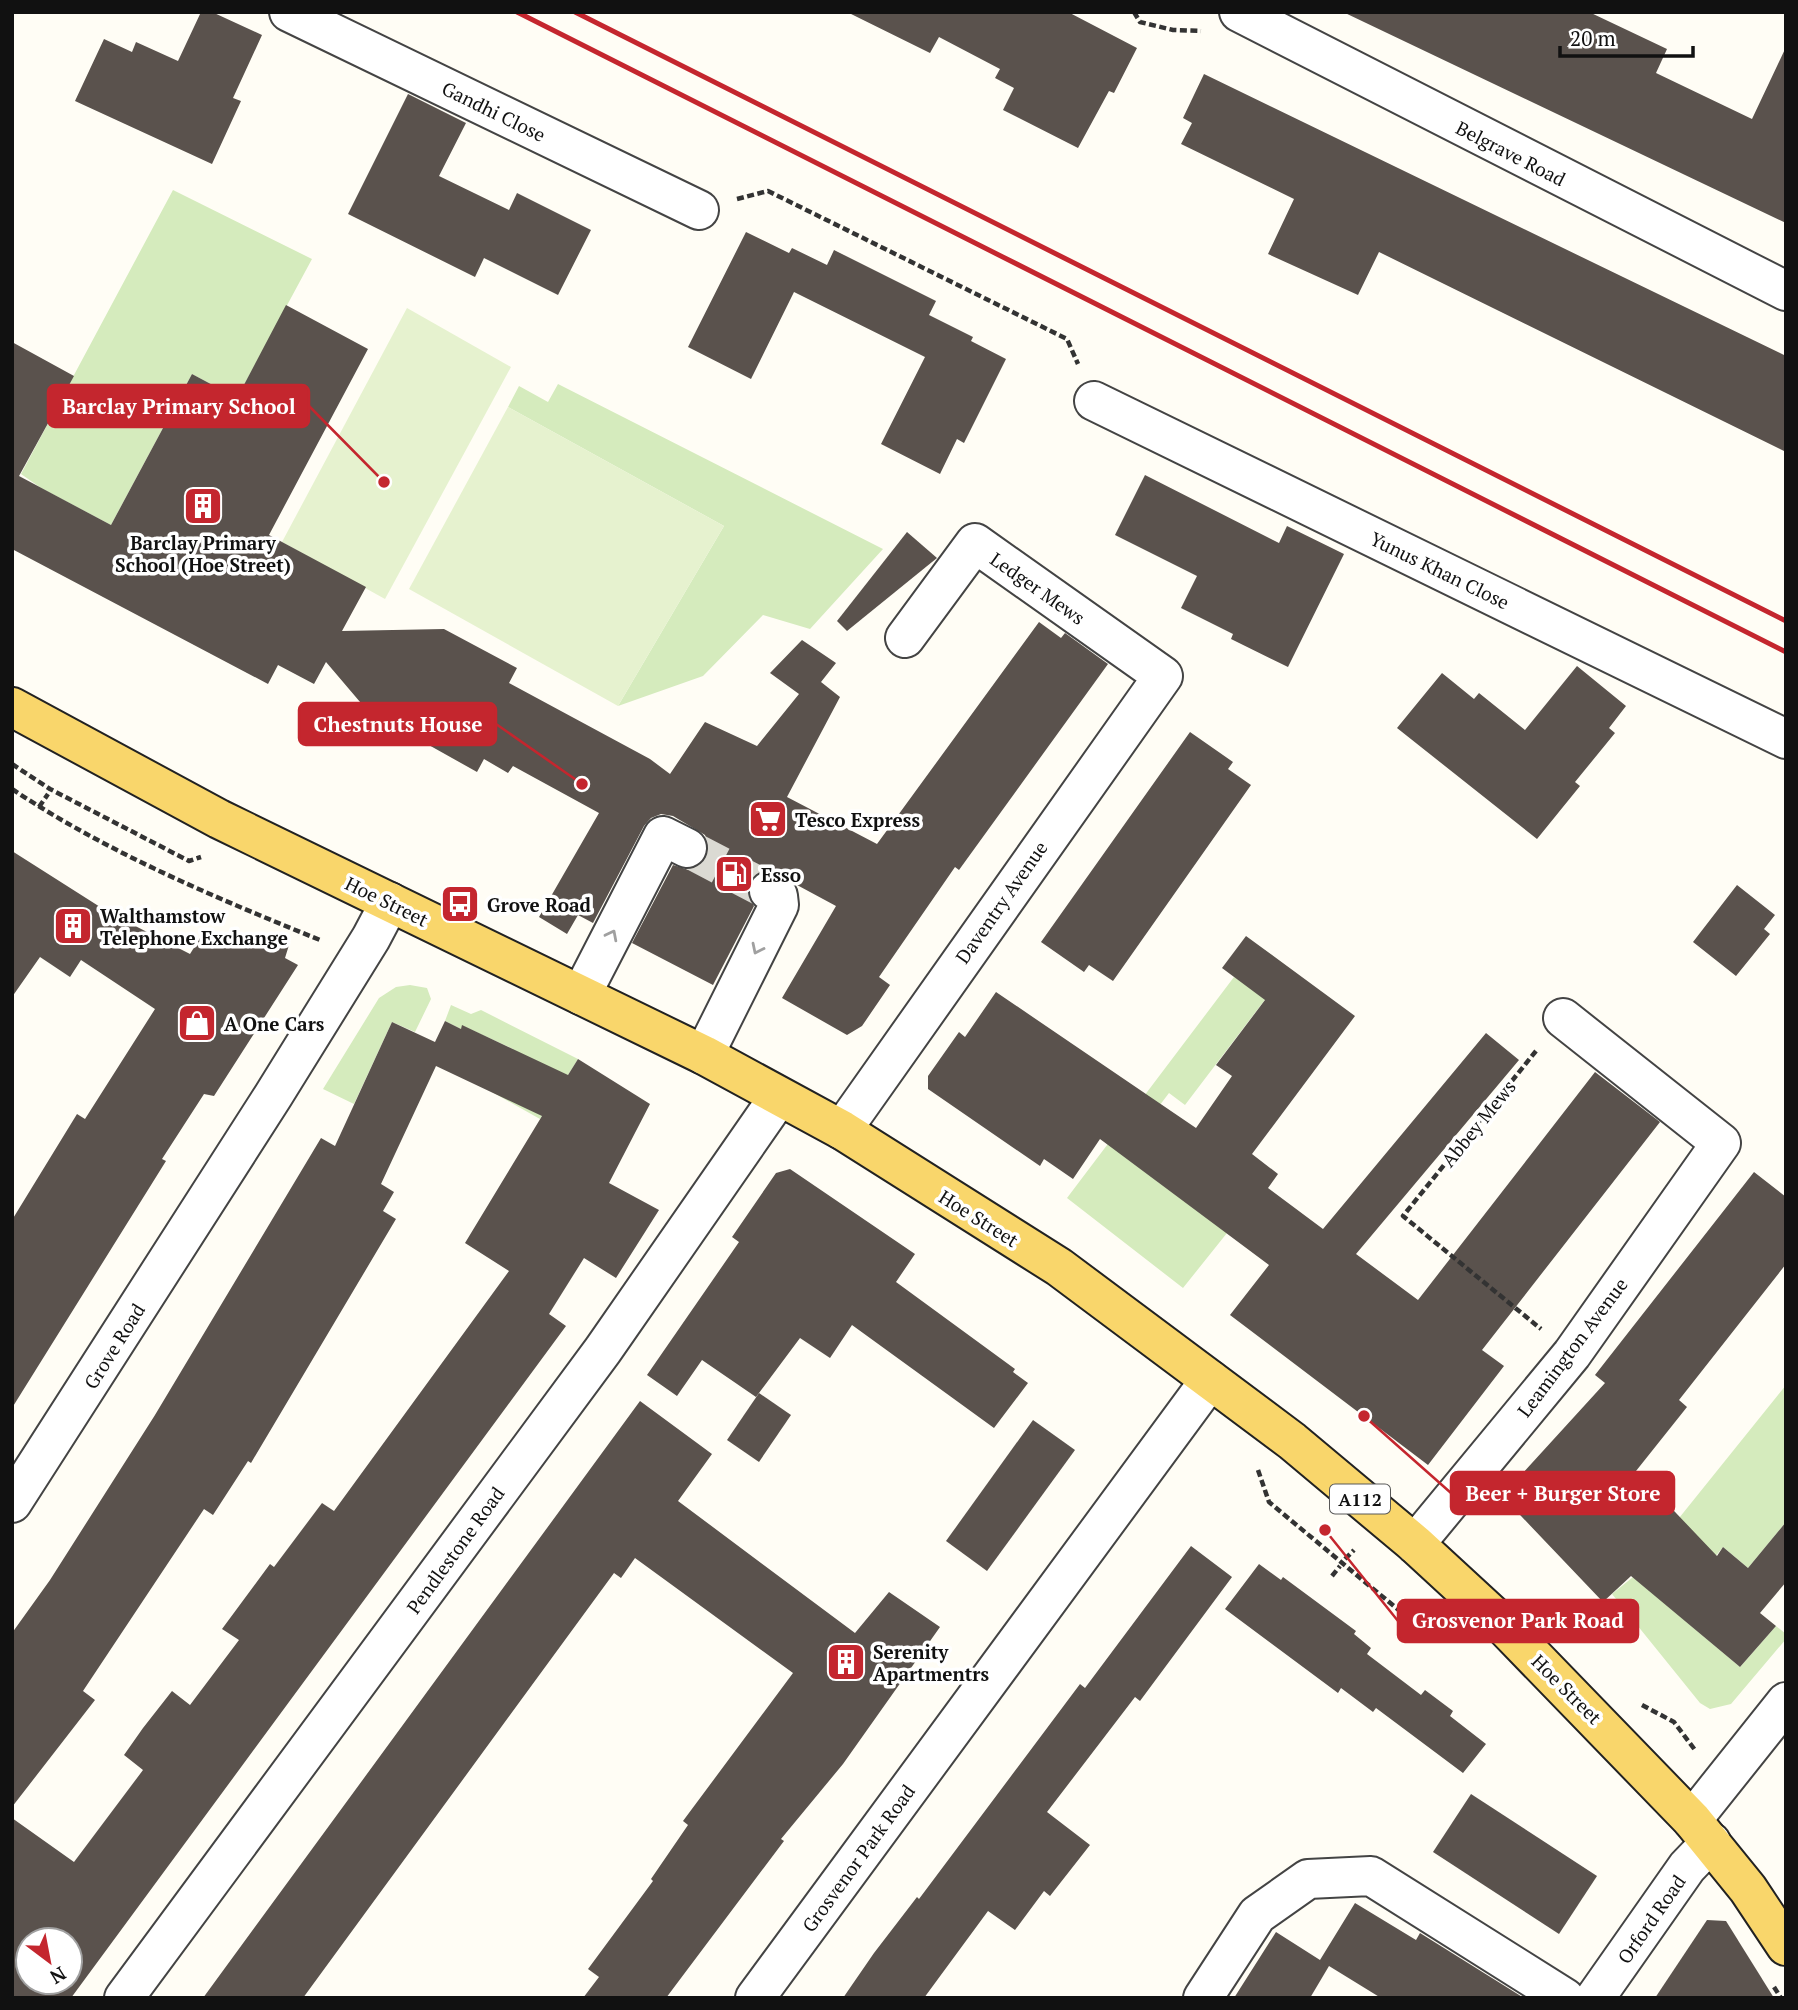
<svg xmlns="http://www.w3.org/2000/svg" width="1798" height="2010" font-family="'PT Serif',serif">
  <rect width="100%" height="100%" fill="#fffdf5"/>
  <g fill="#d5ebbd">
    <path d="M 173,190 L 312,259 L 237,398 L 192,374 L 111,525 L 41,488 L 21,474 Z"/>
    <path d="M 558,384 L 883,549 L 810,629 L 763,615 L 703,676 L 618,706 L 724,526 L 508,407 L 519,386 L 548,402 Z"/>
    <path d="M 1265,950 L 1289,968 L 1185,1105 L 1169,1093 L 1122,1155 L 1227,1233 L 1183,1288 L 1067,1198 L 1234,977 L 1242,982 Z"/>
    <path d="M 410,985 L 427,988 L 431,999 L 415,1032 L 392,1022 L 354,1104 L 323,1089 L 379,998 L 396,987 Z"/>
    <path d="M 451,1005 L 471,1014 L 481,1010 L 578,1059 L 540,1119 L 492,1092 L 513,1049 L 463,1026 L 461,1029 L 445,1021 Z"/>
    <path d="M 1786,1385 L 1786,1522 L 1748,1568 L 1723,1547 L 1706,1568 L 1667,1533 Z"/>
    <path d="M 1633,1577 L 1740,1667 L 1776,1626 L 1786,1634 L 1786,1639 L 1731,1704 L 1710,1709 L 1700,1703 L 1612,1594 Z"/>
  </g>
  <g fill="#e6f2cf">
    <path d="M 407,308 L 511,367 L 385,599 L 282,542 Z"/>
    <path d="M 508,407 L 724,526 L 618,706 L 409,589 Z"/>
  </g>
  <g fill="#5a524d" fill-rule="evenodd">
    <path d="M 201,12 L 212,12 L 262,35 L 233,98 L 241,101 L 212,164 L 75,101 L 104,39 L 132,52 L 136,42 L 178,61 Z"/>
    <path d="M 847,12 L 1068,12 L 1137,48 L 1114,93 L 1109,91 L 1078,148 L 1003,110 L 1014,88 L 995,78 L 1000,69 L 939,37 L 930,53 Z"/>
    <path d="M 1343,12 L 1589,12 L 1667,49 L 1656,73 L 1752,119 L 1786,47 L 1786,223 Z"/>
    <path d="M 1204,74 L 1786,356 L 1786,452 L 1379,252 L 1358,295 L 1268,254 L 1294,199 L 1181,144 L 1192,123 L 1183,118 Z"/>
    <path d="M 408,94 L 466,123 L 439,176 L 509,210 L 517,193 L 591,230 L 558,295 L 484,258 L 475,277 L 348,214 Z"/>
    <path d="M 746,232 L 789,253 L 792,248 L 827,265 L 834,250 L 936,301 L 929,315 L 973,337 L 971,341 L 1006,359 L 964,443 L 957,439 L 940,474 L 881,444 L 925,357 L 794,292 L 751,379 L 688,347 Z"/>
    <path d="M 286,305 L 368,349 L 269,535 L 366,587 L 342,631 L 444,629 L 517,668 L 509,683 L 650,759 L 670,774 L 705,722 L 757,746 L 799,694 L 770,673 L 802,640 L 836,663 L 821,682 L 840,697 L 787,797 L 877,844 L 1039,622 L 1061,638 L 1065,633 L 1108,664 L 959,870 L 955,867 L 879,977 L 890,985 L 862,1026 L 847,1035 L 782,998 L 836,906 L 797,885 L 789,877 L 768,869 L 757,873 L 750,880 L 747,892 L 754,906 L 713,985 L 632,943 L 673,865 L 689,870 L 700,866 L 707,857 L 709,846 L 705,835 L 673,816 L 661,814 L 651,818 L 644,826 L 593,923 L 578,915 L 567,934 L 539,917 L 599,813 L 513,766 L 508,773 L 484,759 L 477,772 L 427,744 L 366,709 L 326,662 L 314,684 L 278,665 L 268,684 L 12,549 L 12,342 L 74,376 L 19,476 L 111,525 L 192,374 L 237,398 Z"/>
    <path d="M 1145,475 L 1279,543 L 1287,526 L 1344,554 L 1288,667 L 1231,639 L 1233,634 L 1181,608 L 1197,576 L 1115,535 Z"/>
    <path d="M 907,532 L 937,558 L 847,631 L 837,621 Z"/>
    <path d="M 1577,666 L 1626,706 L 1609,728 L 1615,733 L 1575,782 L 1580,786 L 1537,839 L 1397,728 L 1442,673 L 1474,699 L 1479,693 L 1525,730 Z"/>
    <path d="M 1190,732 L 1233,762 L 1228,769 L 1251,785 L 1113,981 L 1089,965 L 1084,972 L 1041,942 Z"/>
    <path d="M 12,851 L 108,912 L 190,954 L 205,930 L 251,946 L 256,932 L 289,945 L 285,958 L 298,965 L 214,1096 L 204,1094 L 162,1159 L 166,1161 L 12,1408 L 12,1220 L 77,1114 L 85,1119 L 155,1009 L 81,960 L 70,977 L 40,957 L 12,997 Z"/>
    <path d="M 1737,885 L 1775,915 L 1764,929 L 1770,934 L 1736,976 L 1693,942 Z"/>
    <path d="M 1246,936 L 1355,1016 L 1252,1154 L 1278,1174 L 1268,1188 L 1323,1229 L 1486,1033 L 1519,1060 L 1356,1254 L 1418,1300 L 1595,1072 L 1660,1122 L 1482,1350 L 1504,1366 L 1428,1465 L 1230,1315 L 1269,1265 L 1100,1139 L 1073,1179 L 1044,1159 L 1040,1166 L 928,1089 L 928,1076 L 959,1032 L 965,1037 L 996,992 L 1196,1128 L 1232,1076 L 1216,1065 L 1265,1000 L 1222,968 Z"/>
    <path d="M 445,1021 L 461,1029 L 462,1025 L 568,1075 L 578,1059 L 650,1104 L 609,1183 L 659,1210 L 616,1278 L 584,1258 L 549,1314 L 566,1326 L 71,1998 L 12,1998 L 12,1818 L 74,1862 L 143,1770 L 124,1755 L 143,1728 L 172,1691 L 190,1705 L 239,1640 L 222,1629 L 270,1564 L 274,1567 L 322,1503 L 334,1511 L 509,1271 L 465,1243 L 542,1116 L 436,1066 L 381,1184 L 394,1192 L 383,1211 L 396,1219 L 251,1463 L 248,1461 L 213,1515 L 204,1509 L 83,1691 L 95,1700 L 12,1807 L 12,1633 L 50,1580 L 155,1415 L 321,1138 L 335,1146 L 392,1022 L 435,1042 ZM 28,1940 L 70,1940 L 70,1982 L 28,1982 Z"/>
    <path d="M 790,1169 L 915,1254 L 896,1282 L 1015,1369 L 1013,1372 L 1028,1383 L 994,1428 L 852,1325 L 830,1358 L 800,1338 L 756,1397 L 702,1360 L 677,1396 L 647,1375 L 739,1242 L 732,1237 L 776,1173 Z"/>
    <path d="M 1754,1172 L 1786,1197 L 1786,1264 L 1679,1400 L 1687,1407 L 1636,1471 L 1717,1556 L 1723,1547 L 1748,1568 L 1786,1522 L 1786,1582 L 1760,1613 L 1776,1626 L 1740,1667 L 1631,1576 L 1603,1602 L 1502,1496 L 1605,1383 L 1595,1375 Z"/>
    <path d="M 759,1393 L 791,1415 L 759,1462 L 727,1440 Z"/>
    <path d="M 640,1401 L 712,1454 L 678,1501 L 855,1633 L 889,1592 L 940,1627 L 843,1764 L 781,1839 L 784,1841 L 666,1998 L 583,1998 L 599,1977 L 588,1969 L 653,1881 L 651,1879 L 688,1825 L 683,1821 L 793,1673 L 635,1558 L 621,1578 L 614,1573 L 303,1998 L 203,1998 Z"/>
    <path d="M 1033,1420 L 1075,1450 L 987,1571 L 946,1541 Z"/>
    <path d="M 1191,1546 L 1232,1577 L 1140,1701 L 1135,1697 L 1047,1812 L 1090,1845 L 1050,1896 L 1044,1891 L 1015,1930 L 988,1911 L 924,1998 L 843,1998 L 874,1953 L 917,1897 L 919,1899 L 1080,1684 L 1085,1688 Z"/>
    <path d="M 1259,1564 L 1281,1580 L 1283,1577 L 1356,1631 L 1354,1634 L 1371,1648 L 1367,1654 L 1421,1695 L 1425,1690 L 1453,1711 L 1450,1716 L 1486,1744 L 1463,1773 L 1376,1708 L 1373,1712 L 1341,1688 L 1338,1693 L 1225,1609 Z"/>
    <path d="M 1471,1794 L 1597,1876 L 1559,1934 L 1433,1852 Z"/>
    <path d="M 1355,1903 L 1416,1940 L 1420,1933 L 1524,1998 L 1381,1998 L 1329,1966 L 1310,1998 L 1234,1998 L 1276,1932 L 1320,1960 Z"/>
    <path d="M 1707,1920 L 1726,1921 L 1774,1998 L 1655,1998 Z"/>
  </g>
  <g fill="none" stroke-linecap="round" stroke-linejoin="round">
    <path stroke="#dbdad3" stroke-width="38" stroke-dasharray="38 19" stroke-linecap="butt" d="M 687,848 L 769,891"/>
    <g stroke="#444" stroke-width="42">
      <g id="minor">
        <path d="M 289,12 L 699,210"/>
        <path d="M 1239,12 L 1786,291"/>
        <path d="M 1094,401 L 1786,739"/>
        <path d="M 581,995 L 663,836 L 687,848"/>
        <path d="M 704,1055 L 779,905 L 778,896 L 769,891"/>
        <path d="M 842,1130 L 1163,676 L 975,543 L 905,638"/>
        <path d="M 12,1503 L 273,1096 L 371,938 L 390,902"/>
        <path d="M 1415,1544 L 1572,1354 L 1721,1143 L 1563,1018"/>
        <path d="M 1692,1820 L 1786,1702"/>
        <path d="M 124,1998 L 603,1350 L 778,1098"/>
        <path d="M 755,1998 L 1210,1380"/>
        <path d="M 1203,1998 L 1257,1915 L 1308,1879 L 1371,1876 L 1565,1998"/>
        <path d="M 1595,1998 L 1687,1867 L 1711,1842"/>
      </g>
    </g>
    <g stroke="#222" stroke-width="42">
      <path id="major" d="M 12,707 L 219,819 L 704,1055 L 842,1130 L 1059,1267 L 1292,1441 L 1415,1544 L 1504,1626 L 1692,1820 L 1748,1889 L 1786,1946"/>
    </g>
    <g stroke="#333" stroke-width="4.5" stroke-dasharray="7 3.5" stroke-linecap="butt">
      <path d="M 1134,12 L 1140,22 L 1173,30 L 1201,31"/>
      <path d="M 737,199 L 768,191 L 1067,339 L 1078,364"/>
      <path d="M 12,764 L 50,789 L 189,861 L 201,857"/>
      <path d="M 12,789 C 108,853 214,897 320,940"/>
      <path d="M 39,807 L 48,794"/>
      <path d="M 1536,1051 L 1403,1216 L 1541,1329"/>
      <path d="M 1258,1470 L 1269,1502 L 1413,1622 L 1450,1636"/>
      <path d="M 1345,1559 L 1354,1550"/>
      <path d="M 1332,1576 L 1340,1566"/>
      <path d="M 1642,1705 L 1674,1722 L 1695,1750"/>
      <path d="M 1774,1987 L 1781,1998"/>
    </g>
    <use href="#minor" stroke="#fff" stroke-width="38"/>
    <use href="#major" stroke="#f9d66b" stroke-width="38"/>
    <g stroke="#c4262e" stroke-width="5">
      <path d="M 517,12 L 1786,652"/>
      <path d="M 575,12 L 1786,621"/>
    </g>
  </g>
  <defs><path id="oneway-chevron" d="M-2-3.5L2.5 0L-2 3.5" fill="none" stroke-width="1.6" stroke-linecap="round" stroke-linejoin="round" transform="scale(1.75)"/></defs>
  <g stroke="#a0a0a0">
    <use href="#oneway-chevron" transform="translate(612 935) rotate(-63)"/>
    <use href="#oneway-chevron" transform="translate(757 949) rotate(116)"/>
  </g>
  <defs>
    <g id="building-square" transform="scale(2.0125)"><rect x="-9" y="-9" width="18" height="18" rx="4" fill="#c4262e" stroke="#fff"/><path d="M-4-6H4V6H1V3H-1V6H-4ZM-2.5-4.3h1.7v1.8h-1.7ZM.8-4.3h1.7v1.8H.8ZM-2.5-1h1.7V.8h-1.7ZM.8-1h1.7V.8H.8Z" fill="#fff"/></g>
    <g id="supermarket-square" transform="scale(2.0125)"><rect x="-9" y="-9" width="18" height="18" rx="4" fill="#c4262e" stroke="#fff"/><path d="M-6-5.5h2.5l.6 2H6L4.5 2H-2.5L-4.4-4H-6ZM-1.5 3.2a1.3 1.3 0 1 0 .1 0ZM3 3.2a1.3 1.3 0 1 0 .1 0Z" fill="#fff"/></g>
    <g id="fuel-square" transform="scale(2.0125)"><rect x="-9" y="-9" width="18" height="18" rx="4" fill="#c4262e" stroke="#fff"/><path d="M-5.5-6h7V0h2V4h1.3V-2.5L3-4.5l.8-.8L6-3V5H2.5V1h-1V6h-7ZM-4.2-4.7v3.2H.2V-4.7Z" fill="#fff"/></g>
    <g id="bus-square" transform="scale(2.0125)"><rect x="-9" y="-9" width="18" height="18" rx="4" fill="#c4262e" stroke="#fff"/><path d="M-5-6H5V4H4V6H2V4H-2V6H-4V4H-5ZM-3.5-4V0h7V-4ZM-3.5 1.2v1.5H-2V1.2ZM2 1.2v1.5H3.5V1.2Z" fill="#fff"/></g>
    <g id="shop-square" transform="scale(2.0125)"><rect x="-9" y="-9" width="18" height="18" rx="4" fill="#c4262e" stroke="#fff"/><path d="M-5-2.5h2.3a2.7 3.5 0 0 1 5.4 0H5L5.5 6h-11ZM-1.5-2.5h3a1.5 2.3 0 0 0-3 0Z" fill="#fff"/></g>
  </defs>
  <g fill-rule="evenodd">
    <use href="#building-square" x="203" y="506"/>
    <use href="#supermarket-square" x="768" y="819"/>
    <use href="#fuel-square" x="734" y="874"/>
    <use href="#bus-square" x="460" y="904"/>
    <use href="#building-square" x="73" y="926"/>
    <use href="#shop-square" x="197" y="1023"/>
    <use href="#building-square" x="846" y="1662"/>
  </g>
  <g text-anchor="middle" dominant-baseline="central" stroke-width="7" stroke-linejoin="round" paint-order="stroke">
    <rect fill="#fff" stroke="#585858" stroke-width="2" x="1330" y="1484.5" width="60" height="29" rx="5"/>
    <g font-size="18" font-weight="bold" fill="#111">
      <text x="1360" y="1499">A112</text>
    </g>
    <g font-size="19" fill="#111" stroke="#fff">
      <text transform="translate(494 111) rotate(26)">Gandhi Close</text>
      <text transform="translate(1511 153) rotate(27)">Belgrave Road</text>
      <text transform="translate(1440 570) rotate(26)">Yunus Khan Close</text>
      <text transform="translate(1038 588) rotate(35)">Ledger Mews</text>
      <text transform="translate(387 901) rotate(26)">Hoe Street</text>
      <text transform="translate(1001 902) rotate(-55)">Daventry Avenue</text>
      <text transform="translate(1478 1123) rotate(-51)">Abbey Mews</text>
      <text transform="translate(979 1218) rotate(32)">Hoe Street</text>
      <text transform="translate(114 1346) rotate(-58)">Grove Road</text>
      <text transform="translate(1572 1347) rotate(-53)">Leamington Avenue</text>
      <text transform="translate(455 1550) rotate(-54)">Pendlestone Road</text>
      <text transform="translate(1567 1689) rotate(45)">Hoe Street</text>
      <text transform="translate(858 1858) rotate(-54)">Grosvenor Park Road</text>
      <text transform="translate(1651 1919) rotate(-55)">Orford Road</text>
    </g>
    <g font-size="19" font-weight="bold" fill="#111" stroke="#fff" text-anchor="start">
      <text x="203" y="542" text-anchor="middle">Barclay Primary<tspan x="203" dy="22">School (Hoe Street)</tspan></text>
      <text x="795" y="819">Tesco Express</text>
      <text x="761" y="874">Esso</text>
      <text x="487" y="904">Grove Road</text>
      <text x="100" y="915">Walthamstow<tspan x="100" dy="22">Telephone Exchange</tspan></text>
      <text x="224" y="1023">A One Cars</text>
      <text x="873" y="1651">Serenity<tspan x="873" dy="22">Apartmentrs</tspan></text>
    </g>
  </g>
  <path fill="none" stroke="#c4262e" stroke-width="2.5" d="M384 482L309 406M582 784L496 724M1364 1416L1451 1493M1325 1530L1398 1621"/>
  <g fill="#c4262e" stroke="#fff" stroke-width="2.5">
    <circle cx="384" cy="482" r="7"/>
    <circle cx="582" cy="784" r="7"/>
    <circle cx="1364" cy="1416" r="7"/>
    <circle cx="1325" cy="1530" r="7"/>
  </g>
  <g fill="#c4262e" stroke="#c4262e" stroke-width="2.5">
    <rect x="48" y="385" width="261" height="42" rx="7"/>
    <rect x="299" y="703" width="197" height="42" rx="7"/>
    <rect x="1451" y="1472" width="223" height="42" rx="7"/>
    <rect x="1398" y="1600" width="240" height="42" rx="7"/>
  </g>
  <g font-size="21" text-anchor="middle" font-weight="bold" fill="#fff">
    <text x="179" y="414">Barclay Primary School</text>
    <text x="398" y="732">Chestnuts House</text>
    <text x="1563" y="1501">Beer + Burger Store</text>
    <text x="1518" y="1628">Grosvenor Park Road</text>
  </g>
  <rect width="1798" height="2010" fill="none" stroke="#111111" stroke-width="28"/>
  <g transform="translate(49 1961) rotate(148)"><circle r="33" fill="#ffffff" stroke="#a0a0a0" stroke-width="2"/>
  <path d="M0-5L12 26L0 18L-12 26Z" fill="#c4262e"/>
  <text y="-10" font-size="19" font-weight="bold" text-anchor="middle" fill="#111111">N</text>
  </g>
  <path d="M1560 46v10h133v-10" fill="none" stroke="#111111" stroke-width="3.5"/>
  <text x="1570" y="46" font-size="21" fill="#111111" stroke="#ffffff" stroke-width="5" paint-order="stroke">20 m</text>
</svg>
